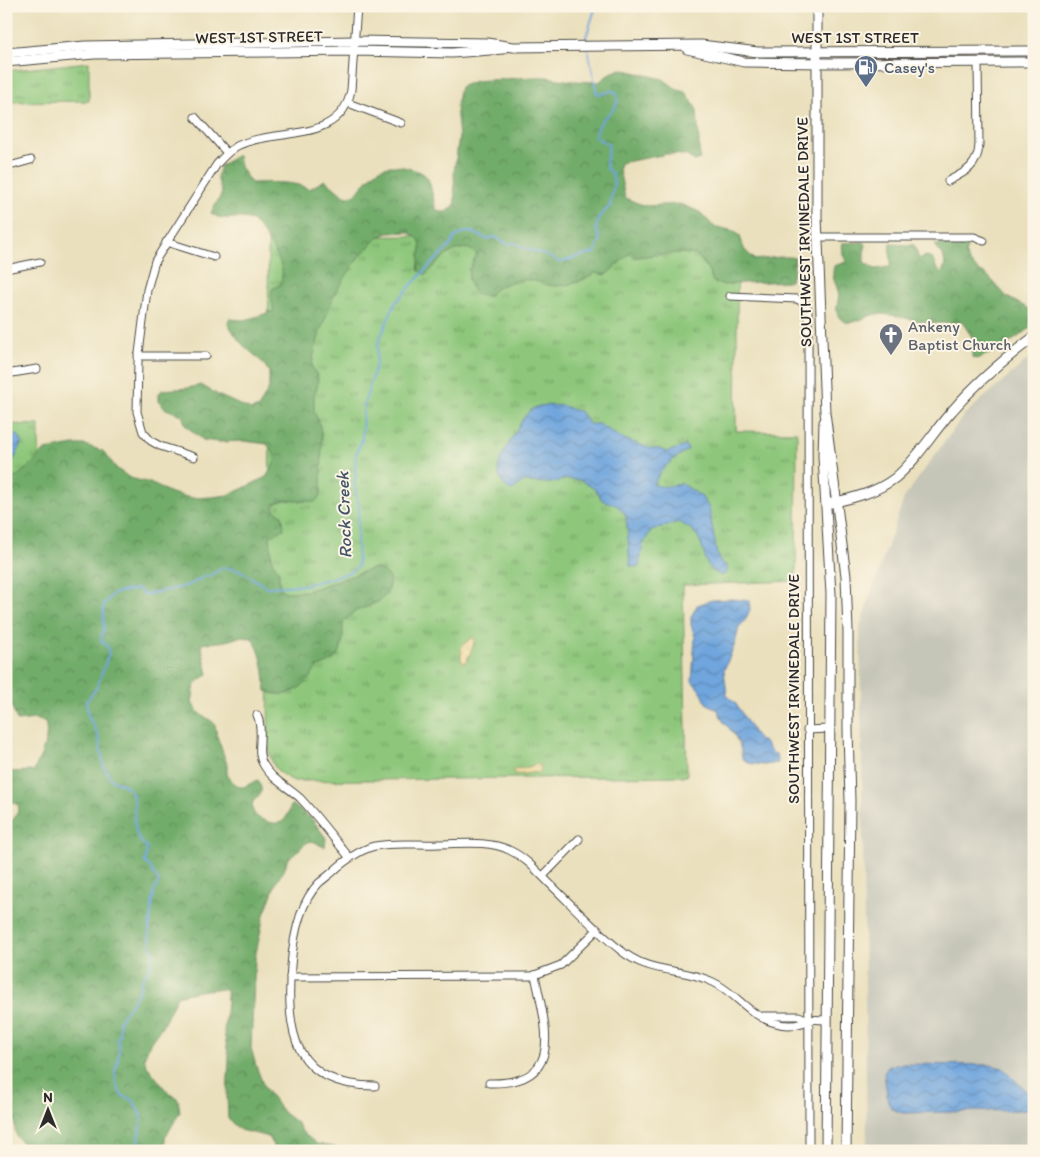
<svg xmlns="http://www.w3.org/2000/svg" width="1040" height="1157" font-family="Itim,sans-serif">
  <defs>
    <pattern id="grass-tufts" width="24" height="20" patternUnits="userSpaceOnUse" patternTransform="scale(1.25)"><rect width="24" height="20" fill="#8ec77b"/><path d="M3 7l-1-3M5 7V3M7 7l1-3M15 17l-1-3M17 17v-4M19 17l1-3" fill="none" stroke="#74a265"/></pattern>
    <pattern id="forest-crowns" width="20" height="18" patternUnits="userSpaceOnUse" patternTransform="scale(1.25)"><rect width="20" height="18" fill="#72ac6b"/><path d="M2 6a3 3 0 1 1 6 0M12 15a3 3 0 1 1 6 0" fill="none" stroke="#5e8c58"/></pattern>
    <pattern id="sand-dots" width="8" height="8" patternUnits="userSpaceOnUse" patternTransform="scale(1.25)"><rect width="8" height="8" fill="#eeda9e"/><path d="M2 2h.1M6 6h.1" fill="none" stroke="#cb8" stroke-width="1.8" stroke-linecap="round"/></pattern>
    <pattern id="water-waves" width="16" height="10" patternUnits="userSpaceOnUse" patternTransform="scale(1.25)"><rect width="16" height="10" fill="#70a5dd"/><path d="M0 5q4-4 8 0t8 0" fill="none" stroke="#5c87b3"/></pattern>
  </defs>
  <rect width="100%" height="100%" fill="#fcf5e5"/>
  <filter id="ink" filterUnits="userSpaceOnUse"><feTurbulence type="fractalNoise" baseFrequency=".02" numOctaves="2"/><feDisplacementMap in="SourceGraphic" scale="10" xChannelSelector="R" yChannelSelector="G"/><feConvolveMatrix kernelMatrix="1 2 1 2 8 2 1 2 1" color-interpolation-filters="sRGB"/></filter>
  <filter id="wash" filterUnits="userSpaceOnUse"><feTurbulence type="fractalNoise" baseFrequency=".0096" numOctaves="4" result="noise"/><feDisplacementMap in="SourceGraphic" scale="20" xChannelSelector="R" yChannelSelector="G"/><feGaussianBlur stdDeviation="1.12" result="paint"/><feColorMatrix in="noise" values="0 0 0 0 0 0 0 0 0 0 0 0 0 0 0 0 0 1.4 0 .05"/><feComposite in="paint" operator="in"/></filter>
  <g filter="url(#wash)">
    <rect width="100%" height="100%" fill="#eae0bd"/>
    <path fill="#c5c5b8" d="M 1034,354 L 1034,1151 L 867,1151 L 860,626 L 904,498 L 964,415 Z"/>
    <g fill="url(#grass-tufts)" stroke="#5c7953">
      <path d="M 89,62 L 89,101 L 6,102 L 6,71 Z"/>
      <path d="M 268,236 L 738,237 L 736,431 L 797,432 L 796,581 L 683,585 L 687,776 L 294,781 C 273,771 271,764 268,742 L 270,531 Z"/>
      <path d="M 6,424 L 39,425 L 39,479 L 6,490 Z"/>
    </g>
    <g fill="url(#forest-crowns)" stroke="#4e6c4b">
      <path d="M 621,69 L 663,79 L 678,90 L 686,92 L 697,110 L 700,159 L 695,161 L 685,155 L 667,154 L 620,163 L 619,169 L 625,198 L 645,206 L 680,204 L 695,210 L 701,213 L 713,226 L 734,231 L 740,236 L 744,249 L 755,260 C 765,259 786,255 795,258 L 793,274 L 790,281 L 743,283 L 724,285 L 713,282 L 708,269 L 697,255 L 679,253 L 634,257 L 629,254 L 606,275 L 595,273 C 584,281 568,286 554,286 C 544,285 544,283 535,281 C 523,277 495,284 489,296 L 477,295 C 464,282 468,268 477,255 C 463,236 435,263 426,275 L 418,270 L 421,247 L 419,239 L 408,232 L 388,233 L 378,237 L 358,258 L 335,293 L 320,332 L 313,358 L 312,367 L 318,377 L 317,388 L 314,395 L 314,411 L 320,426 L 322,439 L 321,495 L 315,502 L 285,500 L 274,504 L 274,510 L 282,515 L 284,529 L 270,536 L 272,561 L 279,572 L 279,580 L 281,590 L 287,592 L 307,591 L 374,568 L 384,571 L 390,580 L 387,594 L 378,602 L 356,611 L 343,622 C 343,646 344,660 317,667 C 306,687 288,701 266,691 C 264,672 263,653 252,638 L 239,637 L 227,641 L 201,644 L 208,674 L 195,684 L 192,703 L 200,714 L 213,722 L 215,726 L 217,736 L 227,764 L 227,774 L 230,780 L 239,787 L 244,787 L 257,780 L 259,781 C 263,792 262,794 253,801 C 250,812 256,818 266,821 C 282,827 287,820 291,805 L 293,805 L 312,819 L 326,838 L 325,847 C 320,846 319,844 315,842 C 304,838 298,855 288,858 L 284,871 L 277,880 L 264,915 L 255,958 L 251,1048 L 256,1066 L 264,1087 L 284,1113 L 296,1122 L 303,1133 L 317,1144 L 339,1148 L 342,1151 L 273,1151 L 273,1144 L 269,1137 L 240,1130 L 228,1119 L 227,1096 L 229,1059 L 224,1032 L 227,1002 L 226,990 C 210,988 192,992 177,996 L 163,1025 L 150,1043 L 144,1058 L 147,1066 L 165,1089 L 178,1099 L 180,1112 L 165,1138 L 165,1151 L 66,1151 L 60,1144 L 36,1149 L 28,1149 L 17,1137 L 15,1130 L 14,1104 L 6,1092 L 6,824 C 15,820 17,815 19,806 L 6,798 L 6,772 L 34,771 C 41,754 50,740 45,722 L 35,719 L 17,721 L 6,690 L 6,484 L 25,470 L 45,450 L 74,445 L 85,445 L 103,451 L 117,469 L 130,478 L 150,483 L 171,493 L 191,498 L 212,497 L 228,495 L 244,488 L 266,477 L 273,466 L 276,457 L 267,444 L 244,441 L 219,442 L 203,440 L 186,426 L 182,415 L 166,409 L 159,401 L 159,394 L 162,390 L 188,388 L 201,385 L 220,396 L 251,410 L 259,407 L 269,388 L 270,373 L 263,363 L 240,342 L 228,324 L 229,319 L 245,320 L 274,311 L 271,295 L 272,289 L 281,284 C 281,280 283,274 282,269 C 280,258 259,222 248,219 C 233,215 224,223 211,213 L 222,193 L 217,177 L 221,165 L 238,155 L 240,167 L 251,183 C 270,183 291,180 309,189 L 325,180 L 344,196 L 355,195 C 375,172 378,160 412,169 C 418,171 425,173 428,179 C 432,188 433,200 436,209 L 441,212 L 447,212 L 455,205 L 454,172 L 459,137 L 456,106 L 460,87 L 475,81 L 533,77 L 546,77 L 572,81 L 599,82 L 611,73 Z"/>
      <path d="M 864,242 L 866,245 L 864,252 L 864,262 L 875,269 L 890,267 C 893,257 888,252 890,244 L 914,245 L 919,259 L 927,256 L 932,258 L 937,269 L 942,273 L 945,264 L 943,254 L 938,251 L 935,245 L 968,244 L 965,254 L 970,263 L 980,272 L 987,275 L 1007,297 L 1031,310 L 1033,316 L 1032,327 L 999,350 L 976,359 L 972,357 L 972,337 L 962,322 C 952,322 942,324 931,323 C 913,321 896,314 878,314 C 866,314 854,328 842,320 C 831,312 841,301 838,291 C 835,280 831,279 834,266 L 846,262 L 843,254 L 842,243 Z"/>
    </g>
    <g fill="url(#sand-dots)" stroke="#8c8264">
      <path d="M 471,638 L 474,638 L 475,641 L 467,661 L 464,663 L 461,660 L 461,647 Z"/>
      <path d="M 536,764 L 541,766 L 540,773 C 531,771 521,777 513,773 L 514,769 L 526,768 Z"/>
    </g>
    <g fill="url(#water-waves)" stroke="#4e6884">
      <path d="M 561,405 L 573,410 L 580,411 L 589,424 L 599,424 L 619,437 L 649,448 L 660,449 L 666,452 L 686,446 L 688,450 C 674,458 658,470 654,485 C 663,487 673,487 681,483 L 701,496 L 709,508 L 717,554 L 720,562 L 727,566 L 727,572 L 722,576 C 699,567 708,550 696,534 C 693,529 685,526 679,522 L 651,530 L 643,545 L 639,567 L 630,566 L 626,515 L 618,506 L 602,500 L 596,490 L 581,480 L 567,479 L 551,483 L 523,482 L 511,491 C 486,473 504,453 515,433 C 520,424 525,413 534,408 C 540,404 553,406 561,405 Z"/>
      <path d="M 6,433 L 18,435 L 22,441 L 17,454 L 6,473 Z"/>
      <path d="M 733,599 L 749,601 L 750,609 L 746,619 L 739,627 L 735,644 L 724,670 L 727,695 L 736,704 L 759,741 L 763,741 L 772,753 L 776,754 L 778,763 L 764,765 L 748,763 L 742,758 L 740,746 L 734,734 L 723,721 L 718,710 L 706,703 L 702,693 L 692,681 L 695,637 L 691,625 L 691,617 L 697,605 L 712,600 Z"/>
      <path d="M 896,1064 L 990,1065 L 1003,1068 L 1031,1096 L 1033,1106 L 1028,1110 L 903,1113 L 892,1109 L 888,1101 L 884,1073 L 888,1067 Z"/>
    </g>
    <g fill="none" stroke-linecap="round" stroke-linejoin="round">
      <g stroke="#70a5dd" stroke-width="2">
        <path d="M 587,42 L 586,37 L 596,6"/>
        <path d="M 136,1151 L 142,1118 L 133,1100 L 121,1095 L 116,1082 L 115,1071 L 118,1062 L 119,1046 L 117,1038 L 120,1035 L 119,1021 L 138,993 L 142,979 L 150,967 L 153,952 L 150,944 L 149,930 L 154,891 L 159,882 L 150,867 L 145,862 L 147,847 C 143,844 138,840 137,835 C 128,811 147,790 112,780 L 104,767 L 98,735 L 88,715 L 86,702 L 97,687 L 109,653 L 107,646 L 101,640 L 104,627 L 103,605 L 114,593 L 138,589 L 144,595 C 164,589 188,590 204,576 L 210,576 L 223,567 L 241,571 L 266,587 L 306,585 L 348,573 L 358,566 L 357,544 L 359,509 L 354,481 L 356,476 L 355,469 L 356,454 L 362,440 L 363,409 L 376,364 L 378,343 L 395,303 L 429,266 L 452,244 L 455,237 L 466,232 L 472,232 L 487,239 L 495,237 L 508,244 L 515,243 C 528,253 545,251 560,263 C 571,258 584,255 595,253 L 600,240 L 596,229 L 599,217 L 610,206 L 614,184 L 612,173 L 607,169 L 606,162 L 609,145 L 595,137 C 596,132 600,122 603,119 C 612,111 620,106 617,93 L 611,90 L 607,93 L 597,94 L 588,49"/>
      </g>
    </g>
  </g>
  <g filter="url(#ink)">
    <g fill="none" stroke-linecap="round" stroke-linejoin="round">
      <g stroke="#484641" stroke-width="9">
        <g id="street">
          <path d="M 348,103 L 401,123"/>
          <path d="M 195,117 L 227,153"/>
          <path d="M 6,167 L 31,160"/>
          <path d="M 948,181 C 966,172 978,166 979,145 L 978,62"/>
          <path d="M 817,237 L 974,237 L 984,241"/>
          <path d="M 166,242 L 214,257"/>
          <path d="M 6,269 L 40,262"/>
          <path d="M 730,296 L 797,299 L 804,303 L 808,309 L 809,1151"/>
          <path d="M 138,356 L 206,356"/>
          <path d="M 6,374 L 37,369"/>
          <path d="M 194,457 L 160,446 L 151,441 L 143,432 L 137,412 L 138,361 L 147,290 L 155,261 L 217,164 C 223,157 229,151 237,146 C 275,127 341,145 351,90 L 357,6"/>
          <path d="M 257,715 C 265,732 255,751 263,764 C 271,779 288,787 300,798 C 318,817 333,838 350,858"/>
          <path d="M 807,730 L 829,729"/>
          <path d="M 543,876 L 579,839"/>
          <path d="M 290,977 L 532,976 L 561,965 L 598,929"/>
          <path d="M 763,1016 L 799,1016 L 808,1020"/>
          <path d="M 489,1083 C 567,1085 545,1026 535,975"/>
          <path d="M 375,1086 C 295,1086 285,1034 291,966 C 293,940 299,903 319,883 C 325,878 332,873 338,867 C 349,858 361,849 375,846 C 395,842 418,845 438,844 C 461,844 488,840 509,850 C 525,857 536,870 548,882 C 571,904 594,929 619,949 C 651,976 680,966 713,982 C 735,992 749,1015 772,1022 C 781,1025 793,1026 802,1023 C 805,1022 806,1020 809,1020 C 815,1019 821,1020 826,1020"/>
        </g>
      </g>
      <g stroke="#484641" stroke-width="11">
        <g id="secondary">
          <path d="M 817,6 L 817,217 L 825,412 L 846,576 L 848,632 L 848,730 L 850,801 L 846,1151"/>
          <path d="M 687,49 L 744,62 L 828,63 L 1034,62"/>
          <path d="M 6,53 L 85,46 L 355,41 L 487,43 L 513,47 L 701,45 L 758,52 L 1034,51"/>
          <path d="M 6,62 L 94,54 L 354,51 L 452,53 L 503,49"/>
          <path d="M 824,422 L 823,456 L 831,594 L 826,1151"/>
          <path d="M 831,503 C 854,498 877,492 895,478 C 917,460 933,432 952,411 C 976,383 1004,359 1034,337"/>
        </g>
      </g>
      <use href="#street" stroke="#fff" stroke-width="7"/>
      <use href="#secondary" stroke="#fff" stroke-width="9"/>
    </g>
  </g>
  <defs>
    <g id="fuel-pin" transform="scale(1.25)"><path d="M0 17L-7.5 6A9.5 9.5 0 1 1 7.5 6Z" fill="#5c6f8a" stroke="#fcf5e5"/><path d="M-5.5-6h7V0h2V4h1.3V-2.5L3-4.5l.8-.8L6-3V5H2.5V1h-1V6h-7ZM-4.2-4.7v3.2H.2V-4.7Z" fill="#fff"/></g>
    <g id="church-pin" transform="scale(1.25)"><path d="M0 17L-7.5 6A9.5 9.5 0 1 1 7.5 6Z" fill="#6b7280" stroke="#fcf5e5"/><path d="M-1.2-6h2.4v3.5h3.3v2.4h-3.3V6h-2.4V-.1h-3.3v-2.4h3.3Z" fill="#fff"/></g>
  </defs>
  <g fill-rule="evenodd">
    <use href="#fuel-pin" x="866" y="67"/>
    <use href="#church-pin" x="891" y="335"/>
  </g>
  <g text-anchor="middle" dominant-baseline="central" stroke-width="4" stroke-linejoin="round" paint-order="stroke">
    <g font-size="16" fill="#2b2b2b" stroke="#fcf5e5">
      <text transform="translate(259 37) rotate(-1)">WEST 1ST STREET</text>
      <text x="855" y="37">WEST 1ST STREET</text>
      <text transform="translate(804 232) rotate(-91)">SOUTHWEST IRVINEDALE DRIVE</text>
      <text transform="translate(793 689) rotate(-90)">SOUTHWEST IRVINEDALE DRIVE</text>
    </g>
    <g font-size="16" fill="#4e5e75" stroke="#fcf5e5" text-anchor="start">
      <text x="884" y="67">Casey's</text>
    </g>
    <g font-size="16" fill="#5b616d" stroke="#fcf5e5" text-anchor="start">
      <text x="908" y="326">Ankeny<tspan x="908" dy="18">Baptist Church</tspan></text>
    </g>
    <g font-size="18" font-style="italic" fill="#435669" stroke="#fcf5e5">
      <text transform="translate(344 515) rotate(-92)">Rock Creek</text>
    </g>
  </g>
  <rect width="1040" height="1157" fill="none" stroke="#fcf5e5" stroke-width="25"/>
  <g transform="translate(48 1110)" stroke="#fcf5e5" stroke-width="4" paint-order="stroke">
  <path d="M0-4L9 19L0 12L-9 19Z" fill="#2b2b2b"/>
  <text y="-8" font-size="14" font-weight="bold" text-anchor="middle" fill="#2b2b2b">N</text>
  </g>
</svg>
